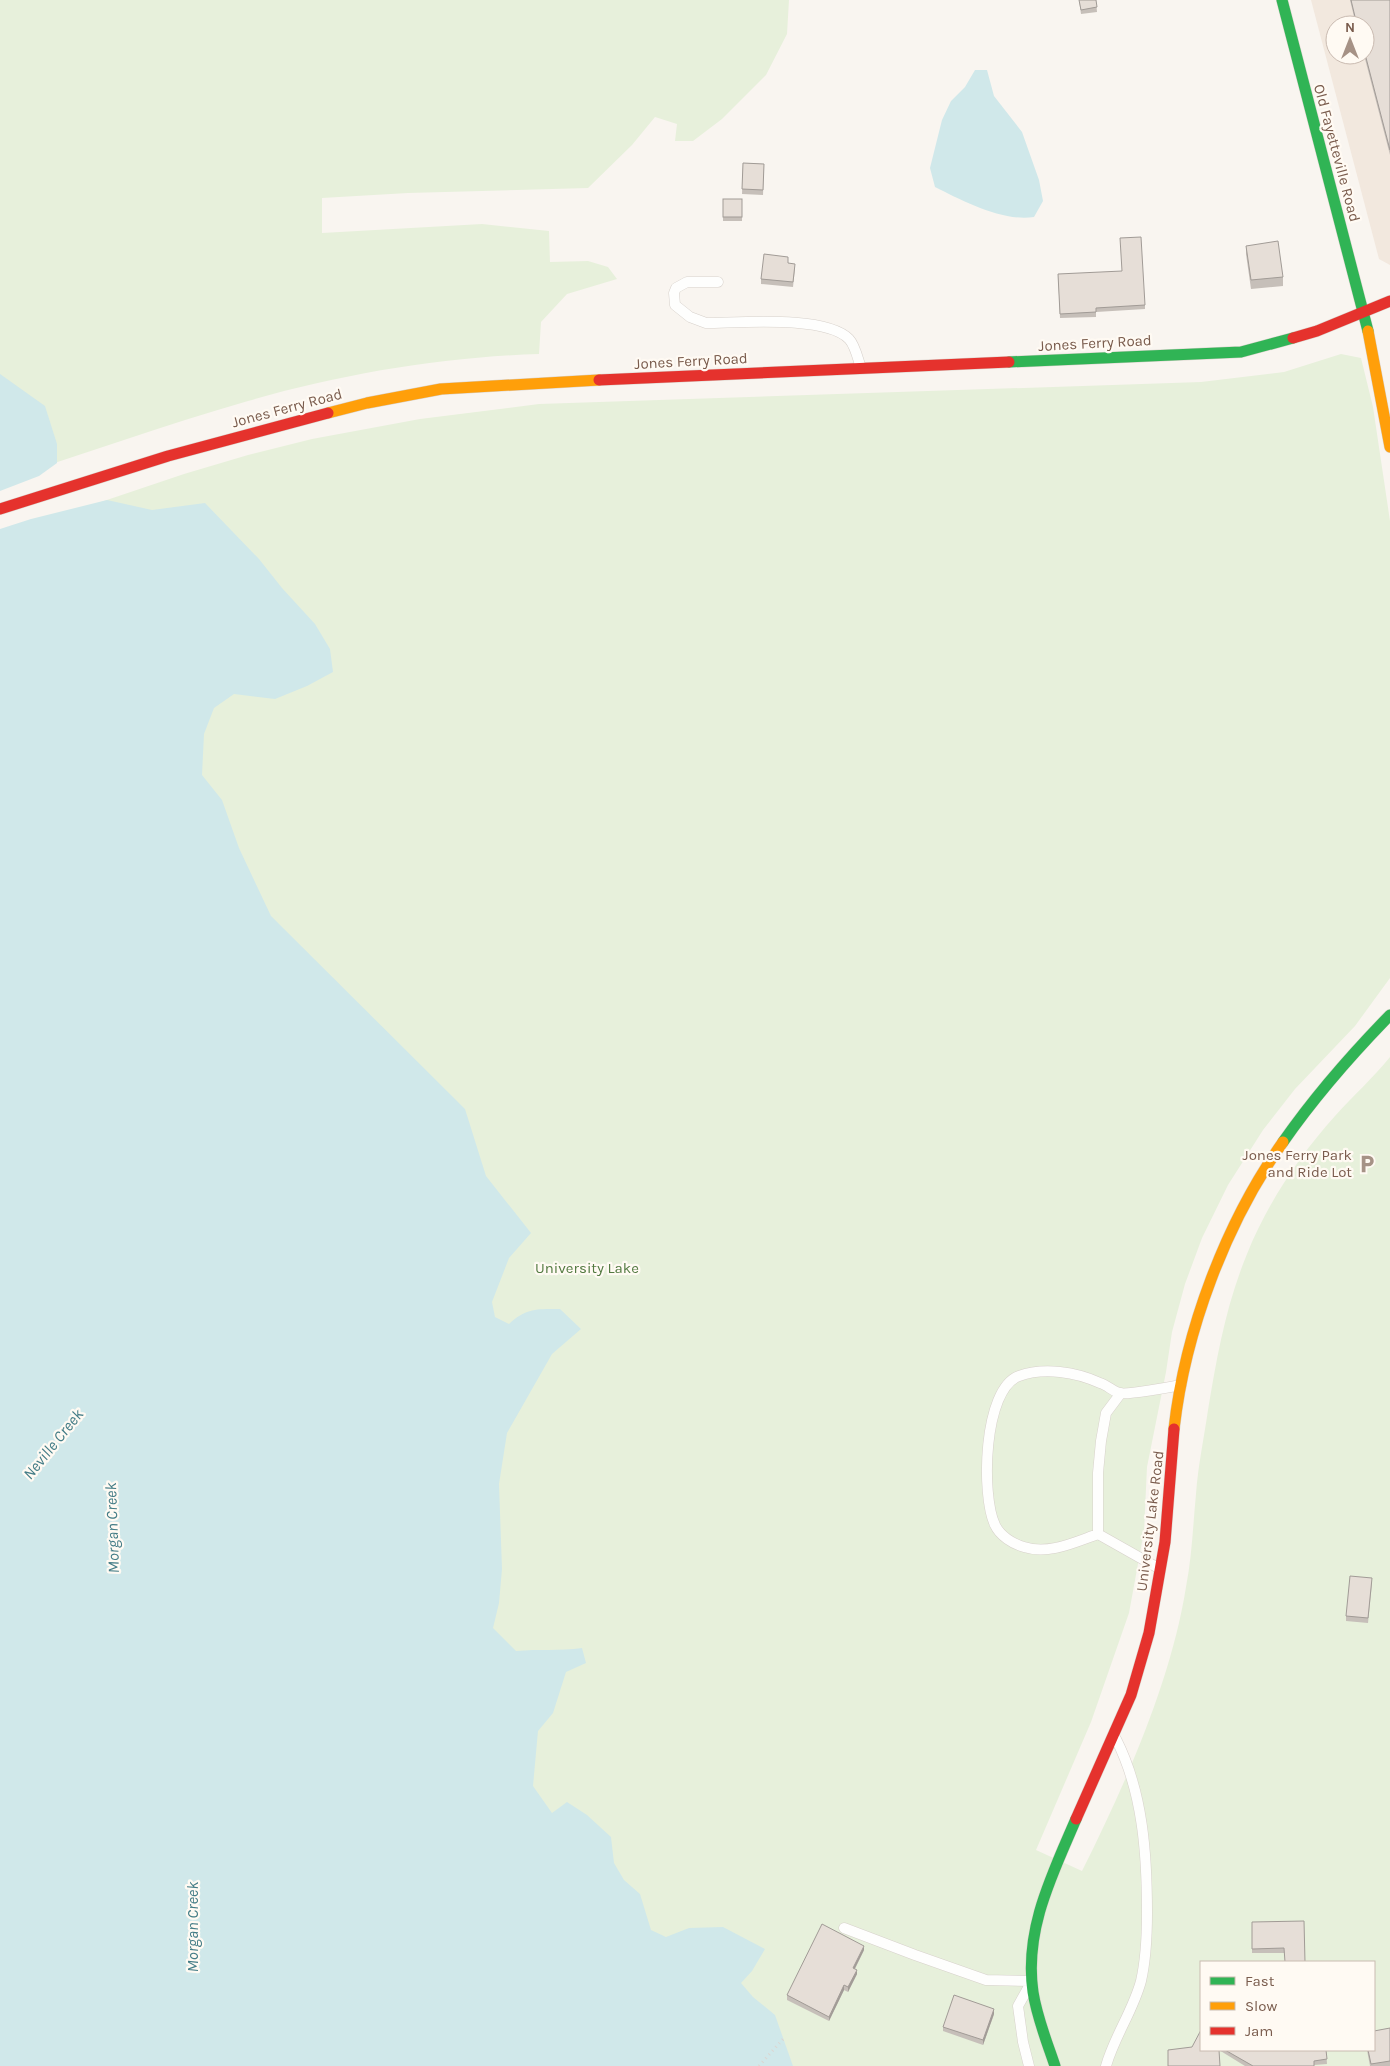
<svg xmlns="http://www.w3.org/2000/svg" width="1390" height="2066" font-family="Karla,sans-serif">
  <rect width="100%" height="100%" fill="#f9f5f0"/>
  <path fill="#f2e8de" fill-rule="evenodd" d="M 1311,0 L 1390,0 L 1390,265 L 1379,259 ZM 1335,25 L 1365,25 L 1365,55 L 1335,55 Z"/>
  <g fill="#e7f0db" fill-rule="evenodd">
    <path d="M 0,0 L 789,0 L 787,34 L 766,75 L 722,119 L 693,141 L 675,141 L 677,124 L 655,117 L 632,145 L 588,188 L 408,193 L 322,198 L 322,233 L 482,224 L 549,231 L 550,262 L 588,261 L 608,267 L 617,279 L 567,294 L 541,322 L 539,354 C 443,357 341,374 248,401 C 165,425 83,454 0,481 Z"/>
    <path d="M 1341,354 L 1361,358 L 1373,407 L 1390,521 L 1390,978 L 1355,1026 L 1295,1089 L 1263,1130 L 1228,1185 L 1202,1238 L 1185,1284 L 1172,1332 L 1166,1372 L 1147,1467 L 1144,1531 L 1129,1613 L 1091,1722 L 1036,1850 L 1082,1871 C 1125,1785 1171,1682 1186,1587 C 1192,1556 1193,1525 1196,1494 C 1198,1466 1204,1438 1208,1410 C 1217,1356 1226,1305 1247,1254 C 1267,1204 1299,1156 1335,1116 C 1353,1096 1373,1078 1390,1057 L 1390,2066 L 0,2066 L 0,536 L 184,474 L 248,455 L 312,439 L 420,419 L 539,404 L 1201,382 L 1284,372 ZM 1201,1962 L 1374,1962 L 1374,2050 L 1201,2050 Z"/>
  </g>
  <g fill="#d0e8ea">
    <path d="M 975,70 L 987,70 L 994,96 L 1022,132 L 1039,180 L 1043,201 L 1034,217 C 1003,222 963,201 935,187 L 930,168 L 942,120 L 951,101 L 965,87 Z"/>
    <path d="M 0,374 L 45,406 L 57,444 L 57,463 L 39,476 L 0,491 Z"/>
    <path d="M 107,500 L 152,510 L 205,503 L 259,559 L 282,588 L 315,624 L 330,649 L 333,672 L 307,686 L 275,699 L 234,694 L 214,708 L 204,734 L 202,775 L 222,800 L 239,848 L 271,916 L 465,1109 L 486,1176 L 531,1233 L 509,1258 L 492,1302 L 495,1317 L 509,1324 C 526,1308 537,1309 560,1309 L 581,1329 L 552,1354 L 507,1433 L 499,1484 L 502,1569 L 499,1603 L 493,1628 L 516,1651 C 538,1649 560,1651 582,1648 L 586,1663 L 566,1672 L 553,1713 L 538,1731 L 533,1786 L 552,1813 L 567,1802 L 587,1815 L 611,1837 L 614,1863 L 624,1880 L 640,1894 L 651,1930 L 666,1937 L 689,1928 L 723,1927 L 765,1949 L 752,1971 L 741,1983 L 753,1997 L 775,2015 L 793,2066 L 0,2066 L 0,529 L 31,519 Z"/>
  </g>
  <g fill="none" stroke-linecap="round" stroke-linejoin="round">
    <g stroke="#d7d1cb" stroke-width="11">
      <g id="lane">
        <path d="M 718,282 L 687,282 L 676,288 L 674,293 L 675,305 L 690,317 L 706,323 C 739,323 825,315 849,339 C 855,345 858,359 861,368"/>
        <path d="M 1121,1393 L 1106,1413 L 1101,1441 L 1098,1473 L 1098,1534 C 1075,1542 1049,1555 1024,1547 C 1013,1544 1000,1536 995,1525 C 981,1496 983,1389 1019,1376 C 1044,1367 1076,1372 1100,1383 C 1107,1385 1114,1392 1120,1393 C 1127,1395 1171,1387 1181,1385"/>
        <path d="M 1098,1534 L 1160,1569"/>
        <path d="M 844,1928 L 915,1955 L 986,1980 L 1032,1981 L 1018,2006 L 1023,2042 L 1029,2066"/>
        <path d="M 1106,2066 C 1114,2037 1133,2011 1141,1981 C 1146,1959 1147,1936 1147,1913 C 1147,1854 1143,1792 1116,1739"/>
      </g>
    </g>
    <g stroke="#d9d2cb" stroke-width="12">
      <g id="fast">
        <path d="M 1282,0 L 1368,331"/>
        <path d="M 1009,362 L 1241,352 L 1293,338"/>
        <path d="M 1283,1142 C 1315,1096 1351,1055 1390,1015"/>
        <path d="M 1055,2066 C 1047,2042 1037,2018 1033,1992 C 1024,1930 1052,1875 1076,1819"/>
      </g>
    </g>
    <g stroke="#d9d2cb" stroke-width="12">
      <g id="slow">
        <path d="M 1368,331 L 1390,447"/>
        <path d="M 328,413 L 367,403 L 441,389 L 599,380"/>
        <path d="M 1174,1429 C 1185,1331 1226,1222 1283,1142"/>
      </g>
    </g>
    <g stroke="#d9d2cb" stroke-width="12">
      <g id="jam">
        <path d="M 1293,338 L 1317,331 L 1390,301"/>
        <path d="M 599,380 L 1009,362"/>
        <path d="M 0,509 L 168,456 L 328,413"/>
        <path d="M 1076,1819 L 1131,1695 L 1149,1633 L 1165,1542 L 1174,1429"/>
      </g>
    </g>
    <path stroke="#dcd5d0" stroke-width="3" stroke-dasharray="1 4" stroke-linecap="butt" d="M 759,2066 L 784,2038"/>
    <use href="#lane" stroke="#fefefd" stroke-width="10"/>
    <use href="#fast" stroke="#30b455" stroke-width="11"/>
    <use href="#slow" stroke="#ff9f0a" stroke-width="11"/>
    <use href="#jam" stroke="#e5322d" stroke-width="11"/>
  </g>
  <g fill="#c6bfb9">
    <path d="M 1079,0 L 1096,0 L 1097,12 L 1081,14 Z"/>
    <path d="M 1350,0 L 1390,0 L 1390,155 L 1364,55 L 1365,55 L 1365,25 L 1356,25 Z"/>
    <path d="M 743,163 L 764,164 L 763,195 L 742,194 Z"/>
    <rect x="723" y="199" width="19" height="22"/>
    <path d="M 1246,246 L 1283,277 L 1283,286 L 1251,289 L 1246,254 Z"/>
    <path d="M 788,263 L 795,268 L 793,287 L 761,284 L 761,279 Z"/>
    <path d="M 1058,274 L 1145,305 L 1145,309 L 1096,312 L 1096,317 L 1060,318 Z"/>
    <path d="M 1372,1583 L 1368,1623 L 1346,1621 L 1346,1616 Z"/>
    <path d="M 1252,1922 L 1305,1962 L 1284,1953 L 1252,1953 Z"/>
    <path d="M 864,1950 L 855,1969 L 857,1974 L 848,1992 L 844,1990 L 829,2021 L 787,2000 L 787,1995 Z"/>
    <path d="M 994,2014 L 983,2045 L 943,2031 L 943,2027 Z"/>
    <path d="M 1390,2028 L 1390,2066 L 1370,2066 L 1367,2050 L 1374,2050 Z"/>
    <path d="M 1201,2050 L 1326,2050 L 1327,2064 L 1314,2065 L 1314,2066 L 1245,2066 L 1219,2050 Z"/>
  </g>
  <g fill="#a19b96">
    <path d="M 864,1946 L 864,1950 L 853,1972 L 853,1968 Z"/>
    <path d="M 857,1970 L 857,1974 L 848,1992 L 848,1987 Z"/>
    <path d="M 844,1985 L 844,1990 L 829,2021 L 829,2017 Z"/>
    <path d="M 994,2009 L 994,2014 L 983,2045 L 983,2040 Z"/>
  </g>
  <g fill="#e6ded7" stroke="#a19b96">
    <path d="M 1079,0 L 1096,0 L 1097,7 L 1081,10 Z"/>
    <path d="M 1351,0 L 1390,0 L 1390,150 L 1365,54 L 1365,25 L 1357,25 Z"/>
    <path d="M 743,163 L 764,164 L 763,190 L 742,189 Z"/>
    <rect x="723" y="199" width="19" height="18"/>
    <path d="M 1141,237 L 1145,305 L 1096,308 L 1096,312 L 1060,314 L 1058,274 L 1122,271 L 1120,238 Z"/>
    <path d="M 1278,241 L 1283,277 L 1251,280 L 1246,246 Z"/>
    <path d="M 764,254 L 788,257 L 788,263 L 795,264 L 793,282 L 761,279 Z"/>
    <path d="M 1350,1576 L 1372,1578 L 1368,1618 L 1346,1616 Z"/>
    <path d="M 1304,1921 L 1305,1962 L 1285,1962 L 1284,1948 L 1252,1949 L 1252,1922 Z"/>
    <path d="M 822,1924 L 864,1946 L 853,1968 L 857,1970 L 848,1987 L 844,1985 L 829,2017 L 787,1995 Z"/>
    <path d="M 954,1995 L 994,2009 L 983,2040 L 943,2027 Z"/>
    <path d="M 1390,2028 L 1390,2061 L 1371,2064 L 1368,2050 L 1374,2050 L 1374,2031 Z"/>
    <path d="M 1201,2030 L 1201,2050 L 1219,2050 L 1220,2066 L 1168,2066 L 1168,2050 L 1192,2047 Z"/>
    <path d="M 1225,2050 L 1326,2050 L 1327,2059 L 1314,2061 L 1314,2066 L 1253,2066 Z"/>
  </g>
  <defs>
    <g id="parking-bare" transform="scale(1.5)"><path d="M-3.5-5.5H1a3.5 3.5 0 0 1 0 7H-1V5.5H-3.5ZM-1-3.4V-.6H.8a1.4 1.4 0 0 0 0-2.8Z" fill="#a69286" stroke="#fffaf3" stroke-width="2.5" paint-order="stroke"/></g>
  </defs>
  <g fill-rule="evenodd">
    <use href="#parking-bare" x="1367" y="1164"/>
  </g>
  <g text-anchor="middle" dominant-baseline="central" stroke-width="4.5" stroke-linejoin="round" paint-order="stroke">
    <g font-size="15" fill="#7a5c4d" stroke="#fffaf3">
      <text transform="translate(1337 153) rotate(75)">Old Fayetteville Road</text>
      <text transform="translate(1095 343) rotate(-3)">Jones Ferry Road</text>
      <text transform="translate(691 361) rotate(-3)">Jones Ferry Road</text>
      <text transform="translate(287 408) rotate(-15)">Jones Ferry Road</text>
      <text transform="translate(1150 1521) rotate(-83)">University Lake Road</text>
    </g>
    <g font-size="15" fill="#7a5c4d" stroke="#fffaf3" text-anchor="end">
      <text x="1352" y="1155">Jones Ferry Park<tspan x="1352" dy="17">and Ride Lot</tspan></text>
    </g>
    <g font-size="15" fill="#537a41" stroke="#fffaf3">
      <text x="587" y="1268">University Lake</text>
    </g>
    <g font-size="16" font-style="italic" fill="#437c86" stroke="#fffaf3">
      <text transform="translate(53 1444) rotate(-51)">Neville Creek</text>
      <text transform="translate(112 1528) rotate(-92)">Morgan Creek</text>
      <text transform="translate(192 1927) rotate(-90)">Morgan Creek</text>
    </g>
  </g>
  <rect x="1200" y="1961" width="175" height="90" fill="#fffaf3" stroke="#cabbb1"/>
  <rect x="1210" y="1977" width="25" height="8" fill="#30b455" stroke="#cabbb1"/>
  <text x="1245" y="1986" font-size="15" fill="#7a5c4d">Fast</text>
  <rect x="1210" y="2002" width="25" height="8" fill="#ff9f0a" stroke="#cabbb1"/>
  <text x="1245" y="2011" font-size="15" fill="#7a5c4d">Slow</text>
  <rect x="1210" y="2027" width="25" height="8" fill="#e5322d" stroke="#cabbb1"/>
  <text x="1245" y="2036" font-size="15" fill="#7a5c4d">Jam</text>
  <g transform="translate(1350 40)"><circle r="24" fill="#fffaf3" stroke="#cabbb1"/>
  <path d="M0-4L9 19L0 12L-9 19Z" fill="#a69286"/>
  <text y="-8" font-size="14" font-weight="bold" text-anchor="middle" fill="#7a5c4d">N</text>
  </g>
</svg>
